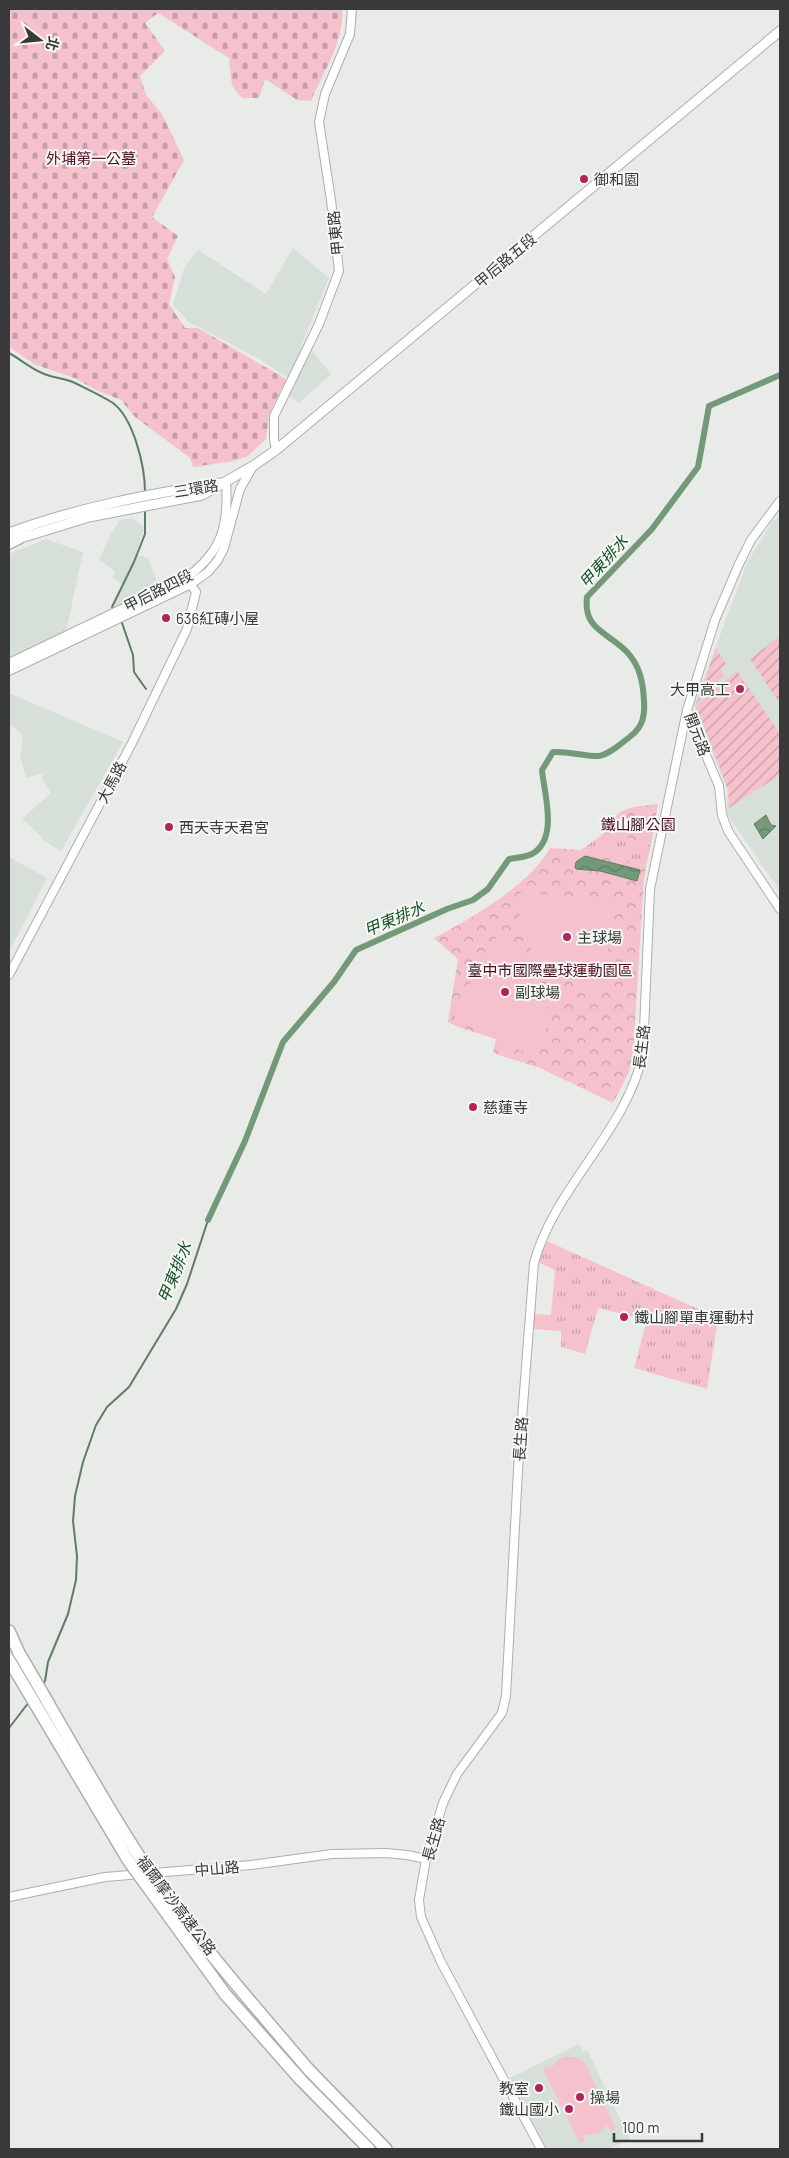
<svg xmlns="http://www.w3.org/2000/svg" width="789" height="2158" font-family="Barlow,'Noto Sans TC',sans-serif">
  <defs>
    <pattern id="grass-tufts" width="24" height="20" patternUnits="userSpaceOnUse" patternTransform="scale(1.25)"><rect width="24" height="20" fill="#f5c1cc"/><path d="M3 7l-1-3M5 7V3M7 7l1-3M15 17l-1-3M17 17v-4M19 17l1-3" fill="none" stroke="#c79ea7"/></pattern>
    <pattern id="forest-crowns" width="20" height="18" patternUnits="userSpaceOnUse" patternTransform="scale(1.25)"><rect width="20" height="18" fill="#f5c1cc"/><path d="M2 6a3 3 0 1 1 6 0M12 15a3 3 0 1 1 6 0" fill="none" stroke="#c79ea7"/></pattern>
    <pattern id="cemetery-stones" width="16" height="16" patternUnits="userSpaceOnUse" patternTransform="scale(1.25)"><rect width="16" height="16" fill="#f5c1cc"/><path d="M2 7V4a2 2 0 0 1 4 0v3zM10 15v-3a2 2 0 0 1 4 0v3z" fill="#c79ea7"/></pattern>
    <pattern id="garden-furrows" width="10" height="10" patternUnits="userSpaceOnUse" patternTransform="scale(1.25)"><rect width="10" height="10" fill="#f5c1cc"/><path d="M-1 1l2-2M0 10L10 0M9 11l2-2" fill="none" stroke="#c79ea7"/></pattern>
    <pattern id="water-waves" width="16" height="10" patternUnits="userSpaceOnUse" patternTransform="scale(1.25)"><rect width="16" height="10" fill="#739979"/><path d="M0 5q4-4 8 0t8 0" fill="none" stroke="#5f7e64"/></pattern>
  </defs>
  <rect width="100%" height="100%" fill="#e8ebe8"/>
  <g fill="#d7e0d8">
    <path d="M 293,248 L 329,278 L 301,346 L 313,352 L 331,374 L 299,403 L 289,396 L 296,383 L 261,360 L 189,322 L 173,305 L 184,268 L 198,250 L 266,294 Z"/>
    <path d="M 780,514 L 780,891 L 727,814 L 727,790 L 694,705 L 747,563 L 774,519 L 776,520 Z"/>
    <path d="M 133,518 L 144,528 L 136,554 L 148,558 L 158,584 L 113,609 L 123,585 L 113,578 L 115,571 L 99,560 L 110,536 L 120,520 Z"/>
    <path d="M 46,539 L 83,552 L 66,631 L 9,658 L 9,554 Z"/>
    <path d="M 9,693 L 123,742 L 61,851 L 44,841 L 40,835 L 22,819 L 51,793 L 42,780 L 43,773 L 26,778 L 20,756 L 23,735 L 9,723 Z"/>
    <path d="M 9,857 L 47,878 L 9,952 Z"/>
    <path d="M 579,2044 L 583,2052 L 587,2050 L 630,2139 L 609,2149 L 542,2149 L 508,2079 Z"/>
  </g>
  <g fill="url(#grass-tufts)">
    <path d="M 606,832 L 651,845 L 646,866 L 595,851 L 581,850 Z"/>
    <path d="M 547,1241 L 718,1318 L 707,1389 L 634,1368 L 647,1320 L 598,1308 L 585,1354 L 561,1347 L 561,1331 L 533,1329 L 534,1314 L 551,1315 L 555,1270 L 540,1263 L 539,1257 Z"/>
  </g>
  <g fill="url(#forest-crowns)">
    <path d="M 658,804 L 651,845 L 606,832 C 616,806 633,807 658,804 Z"/>
    <path d="M 550,848 L 595,851 L 646,866 L 644,880 L 633,1053 L 629,1072 L 613,1103 L 540,1068 L 493,1053 L 496,1039 L 458,1027 L 448,1022 L 458,959 L 434,938 C 471,918 529,886 550,848 Z"/>
  </g>
  <path fill="url(#cemetery-stones)" d="M 9,9 L 342,9 C 345,40 323,73 311,101 L 297,100 L 265,79 L 259,98 L 242,98 L 232,86 L 229,58 L 158,13 L 145,23 L 165,51 L 140,76 L 146,95 L 162,114 L 184,160 L 152,217 L 178,236 L 167,259 L 175,277 L 169,304 L 185,328 L 198,328 L 286,379 L 269,414 L 266,439 L 248,456 L 234,461 L 193,467 L 190,458 L 135,417 L 121,400 L 96,390 L 77,379 L 34,364 L 9,347 Z"/>
  <g fill="url(#garden-furrows)">
    <path d="M 780,636 L 780,704 L 750,659 Z"/>
    <path d="M 716,648 L 726,664 L 720,669 L 724,675 L 696,704 Z"/>
    <path d="M 737,671 L 780,734 L 780,775 L 729,808 L 728,789 L 696,706 Z"/>
  </g>
  <g fill="#f5c1cc">
    <path d="M 520,893 L 606,898 L 610,900 L 613,908 L 603,990 C 549,984 515,949 520,893 Z"/>
    <path d="M 497,936 C 544,962 562,1009 535,1058 L 458,1020 L 455,1017 L 456,1008 Z"/>
    <path d="M 564,2057 L 576,2057 L 585,2063 L 616,2129 L 611,2131 L 607,2124 L 598,2134 L 583,2135 L 585,2141 L 580,2143 L 543,2069 L 549,2066 L 550,2069 L 557,2061 Z"/>
  </g>
  <g fill="url(#water-waves)" stroke="#617c66">
    <path d="M 766,815 L 771,825 L 776,826 L 763,839 L 754,824 Z"/>
    <path d="M 585,856 L 640,870 L 637,881 L 600,871 L 576,869 L 575,867 L 576,862 Z"/>
  </g>
  <g fill="none" stroke-linecap="round" stroke-linejoin="round">
    <g stroke="#617c66" stroke-width="2">
      <path d="M 9,353 C 20,359 30,368 42,373 C 52,378 65,378 75,383 C 87,389 102,396 113,403 C 134,419 145,467 145,492"/>
      <path d="M 114,610 L 112,607 L 134,562 L 145,534 L 145,509"/>
      <path d="M 121,620 L 133,655 L 134,672 L 146,689"/>
      <path d="M 42,1685 L 45,1681 L 48,1662 L 68,1614 L 76,1580 L 77,1556 L 73,1521 L 75,1496 L 83,1462 L 96,1425 L 107,1407 L 129,1387 L 176,1309 L 187,1284 L 208,1220"/>
      <path d="M 9,1728 L 29,1702"/>
    </g>
    <path stroke="#739979" stroke-width="6" d="M 208,1220 L 245,1141 L 283,1042 L 334,982 L 356,950 L 447,909 L 473,900 L 488,889 L 509,859 C 516,858 526,857 532,854 C 559,839 544,793 542,770 L 553,752 C 566,751 590,757 599,756 C 610,754 623,742 632,735 C 643,726 645,715 644,701 C 643,682 640,666 627,652 C 608,632 583,630 587,597 L 652,529 L 698,467 L 709,406 L 780,375"/>
    <g stroke="#adafad" stroke-width="10">
      <g id="tertiary">
        <path d="M 276,450 L 274,439 L 274,416 L 319,324 L 339,271 L 331,200 L 319,122 L 325,94 L 350,34 L 352,9"/>
        <path d="M 9,663 L 186,578 C 222,552 229,525 226,482"/>
        <path d="M 9,671 L 160,599 L 191,584 L 208,572 L 218,560 L 224,548 L 240,489 L 253,466"/>
        <path d="M 687,710 L 719,786 L 722,815 L 728,831 L 780,909"/>
        <path d="M 9,975 L 132,743 L 187,629 L 196,592 L 186,578"/>
        <path d="M 9,1897 L 105,1877 L 251,1865 L 332,1854 L 386,1853 L 407,1855 L 426,1859"/>
        <path d="M 541,2149 L 441,1962 L 421,1917 L 419,1900 L 426,1859 L 443,1803 L 457,1774 L 502,1713 L 506,1696 L 518,1470 L 534,1263 C 555,1186 627,1131 643,1053 L 650,889 L 687,710 L 715,620 L 739,564 L 751,540 L 780,501"/>
      </g>
    </g>
    <g stroke="#adafad" stroke-width="11">
      <g id="secondary">
        <path d="M 9,533 C 76,508 149,494 220,483"/>
        <path d="M 14,540 L 89,517 L 202,495 L 253,466 L 276,450 L 780,31"/>
      </g>
    </g>
    <g stroke="#adafad" stroke-width="14">
      <g id="motorway">
        <path d="M 9,543 L 19,538"/>
        <path d="M 9,1631 L 19,1653"/>
        <path d="M 309,2070 L 386,2149"/>
        <path d="M 300,2079 L 369,2149"/>
      </g>
    </g>
    <use href="#tertiary" stroke="#fff" stroke-width="8"/>
    <use href="#secondary" stroke="#fff" stroke-width="9"/>
    <use href="#motorway" stroke="#fff" stroke-width="11"/>
    <g stroke="#adafad" stroke-width="14" stroke-linecap="butt">
      <g id="motorway-bridge">
        <path d="M 19,1653 C 59,1720 96,1790 139,1856 C 189,1932 250,2001 309,2070"/>
        <path d="M 9,1660 L 128,1860 L 225,1994 L 300,2079"/>
      </g>
    </g>
    <use href="#motorway-bridge" stroke="#fff" stroke-width="11"/>
  </g>
  <g fill="#b22359" stroke="#f5f8f5" stroke-width="2">
    <circle cx="584" cy="179" r="5"/>
    <circle cx="166" cy="618" r="5"/>
    <circle cx="740" cy="689" r="5"/>
    <circle cx="169" cy="827" r="5"/>
    <circle cx="567" cy="937" r="5"/>
    <circle cx="505" cy="992" r="5"/>
    <circle cx="473" cy="1107" r="5"/>
    <circle cx="624" cy="1317" r="5"/>
    <circle cx="539" cy="2088" r="5"/>
    <circle cx="580" cy="2097" r="5"/>
    <circle cx="569" cy="2109" r="5"/>
  </g>
  <g text-anchor="middle" dominant-baseline="central" stroke-width="4" stroke-linejoin="round" paint-order="stroke">
    <g font-size="15" fill="#4e1025" stroke="#f5f8f5">
      <text x="91" y="158">外埔第一公墓</text>
      <text x="638" y="824">鐵山腳公園</text>
      <text x="550" y="970">臺中市國際壘球運動園區</text>
    </g>
    <g font-size="15" fill="#383938" stroke="#f5f8f5" text-anchor="start">
      <text x="594" y="179">御和園</text>
      <text x="176" y="618">636紅磚小屋</text>
      <text x="730" y="689" text-anchor="end">大甲高工</text>
      <text x="179" y="827">西天寺天君宮</text>
      <text x="577" y="937">主球場</text>
      <text x="515" y="992">副球場</text>
      <text x="483" y="1107">慈蓮寺</text>
      <text x="634" y="1317">鐵山腳單車運動村</text>
      <text x="529" y="2088" text-anchor="end">教室</text>
      <text x="590" y="2097">操場</text>
      <text x="559" y="2109" text-anchor="end">鐵山國小</text>
    </g>
    <g font-size="15" fill="#383938" stroke="#f5f8f5">
      <text transform="translate(335 233) rotate(-96)">甲東路</text>
      <text transform="translate(505 260) rotate(-40)">甲后路五段</text>
      <text transform="translate(196 488) rotate(-9)">三環路</text>
      <text transform="translate(158 590) rotate(-27)">甲后路四段</text>
      <text transform="translate(698 734) rotate(69)">開元路</text>
      <text transform="translate(111 782) rotate(-62)">大馬路</text>
      <text transform="translate(641 1047) rotate(-83)">長生路</text>
      <text transform="translate(520 1439) rotate(-86)">長生路</text>
      <text transform="translate(433 1839) rotate(-74)">長生路</text>
      <text transform="translate(217 1868) rotate(-5)">中山路</text>
      <text transform="translate(177 1905) rotate(53)">福爾摩沙高速公路</text>
    </g>
    <g font-size="16" font-style="italic" fill="#185328" stroke="#f5f8f5">
      <text transform="translate(603 561) rotate(-48)">甲東排水</text>
      <text transform="translate(394 918) rotate(-23)">甲東排水</text>
      <text transform="translate(174 1272) rotate(-68)">甲東排水</text>
    </g>
  </g>
  <rect width="789" height="2158" fill="none" stroke="#383938" stroke-width="20"/>
  <g transform="translate(40 40) rotate(106)" stroke="#f5f8f5" stroke-width="4" paint-order="stroke">
  <path d="M0-4L9 19L0 12L-9 19Z" fill="#383938"/>
  <text y="-8" font-size="14" font-weight="bold" text-anchor="middle" fill="#383938">北</text>
  </g>
  <path d="M614 2133v8h88v-8" fill="none" stroke="#383938" stroke-width="2.5"/>
  <text x="622" y="2133" font-size="15" fill="#383938" stroke="#f5f8f5" stroke-width="4" paint-order="stroke">100 m</text>
</svg>
